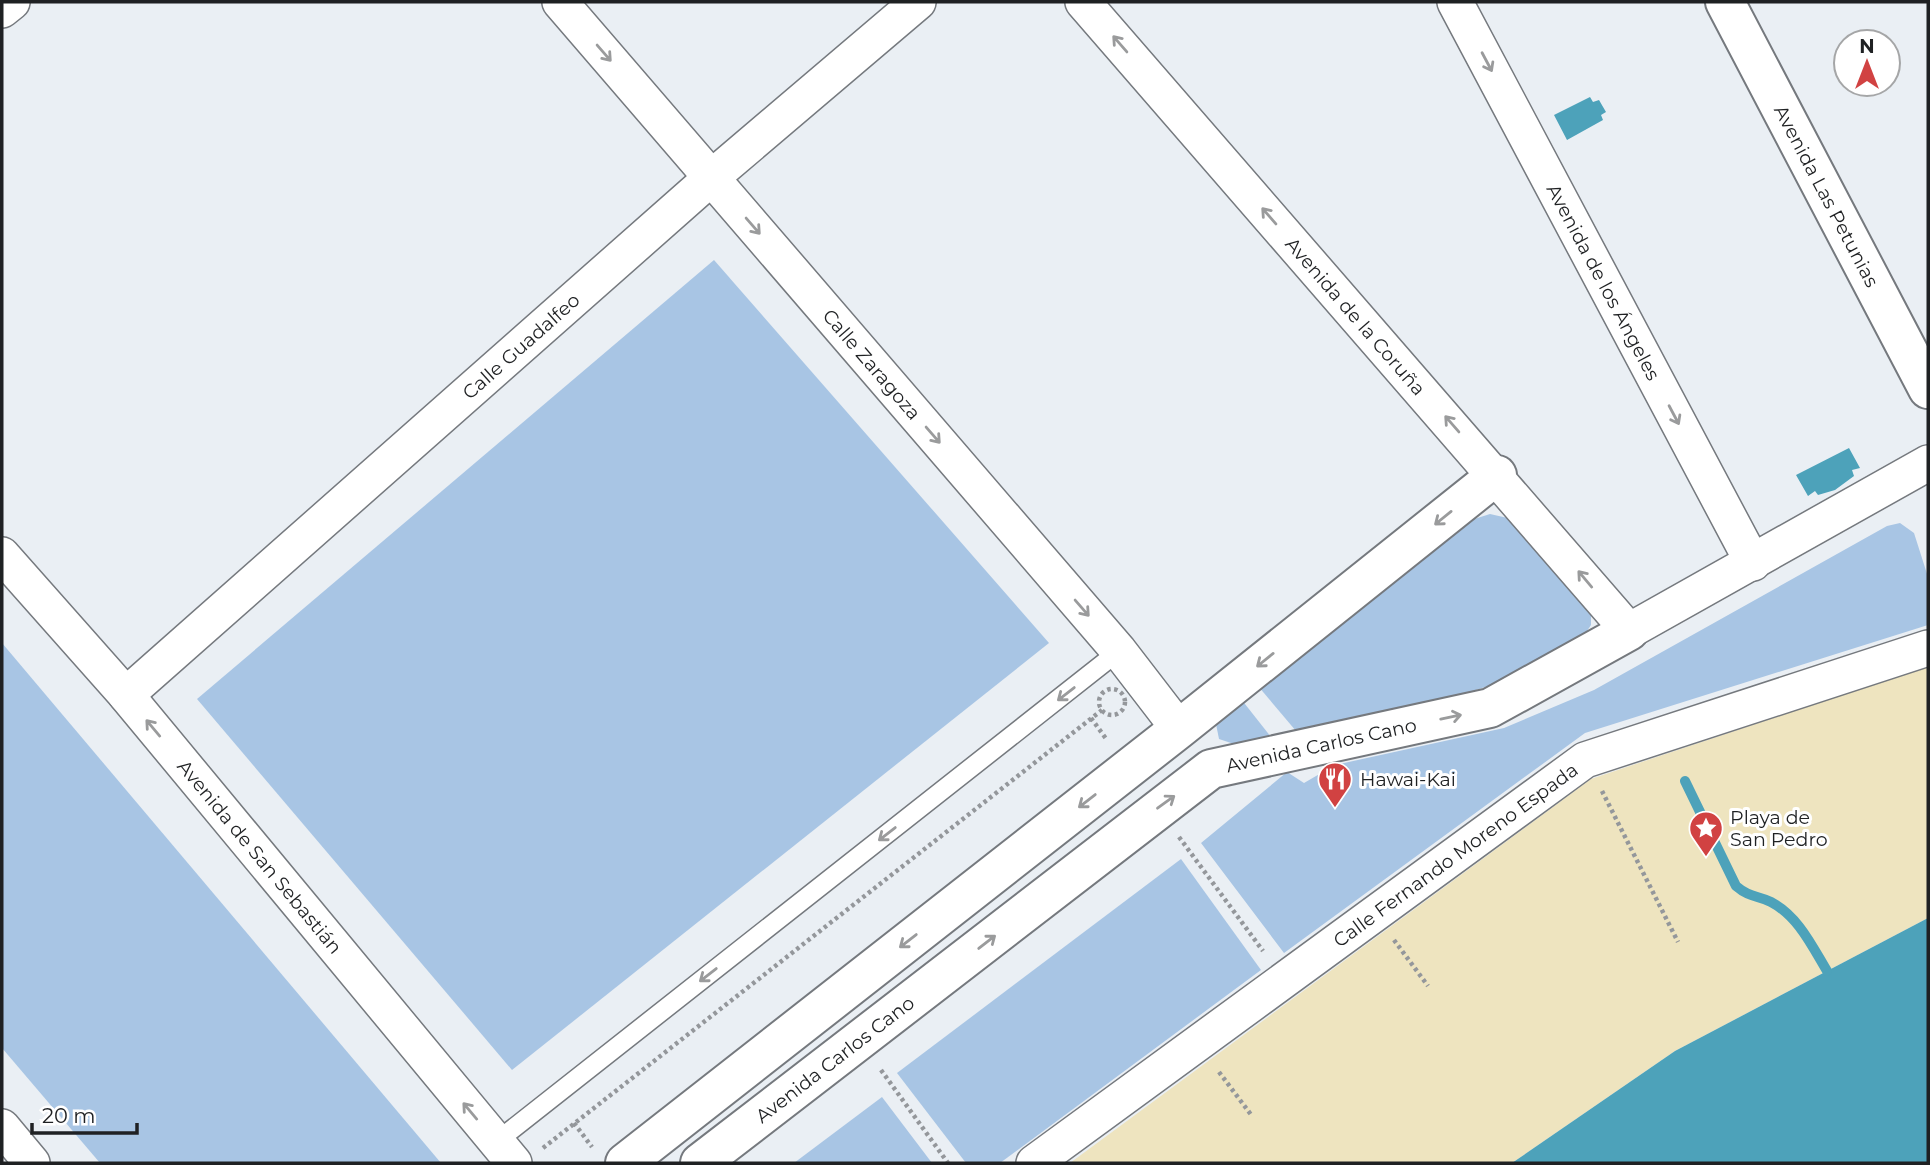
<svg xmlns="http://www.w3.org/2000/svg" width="1930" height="1165" font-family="Montserrat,sans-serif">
  <rect width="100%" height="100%" fill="#eaeff4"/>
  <g fill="#a8c5e4">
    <path d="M 714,260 L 1049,643 L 512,1070 L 197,699 Z"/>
    <path d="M 1490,514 L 1512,519 L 1591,610 L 1591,625 L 1583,637 L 1500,682 L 1473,691 L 1296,731 L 1258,686 L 1468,521 Z"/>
    <path d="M 1900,523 L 1914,533 L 1928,577 L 1928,625 L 1585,733 L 1284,953 L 1201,843 L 1287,772 L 1304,783 L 1335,765 L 1504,728 L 1594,690 L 1887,526 Z"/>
    <path d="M 2,643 L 441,1163 L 100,1163 L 2,1048 Z"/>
    <path d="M 1241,699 L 1271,737 L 1234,744 L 1219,739 L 1216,724 Z"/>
    <path d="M 1181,859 L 1261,970 L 1000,1163 L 966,1163 L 897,1073 Z"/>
    <path d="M 882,1097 L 932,1163 L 794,1163 Z"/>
  </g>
  <path fill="#eee4bf" d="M 1928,666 L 1928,918 L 1675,1051 L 1512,1163 L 1070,1163 L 1591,779 Z"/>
  <g fill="#4da2ba">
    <path d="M 1590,97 L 1593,102 L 1599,100 L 1606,112 L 1601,115 L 1603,120 L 1567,140 L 1554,115 Z"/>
    <path d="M 1849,448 L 1860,468 L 1852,470 L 1854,476 L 1835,490 L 1818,495 L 1815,491 L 1808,496 L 1796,475 Z"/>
    <path d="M 1928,918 L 1928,1163 L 1512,1163 L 1675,1051 Z"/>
  </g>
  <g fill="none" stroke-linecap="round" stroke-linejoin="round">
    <path stroke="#4da2ba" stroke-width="10" d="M 1685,781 L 1736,886 C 1750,898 1757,895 1771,902 C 1798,916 1812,946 1827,971"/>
    <g stroke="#75797e" stroke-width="21">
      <path id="lane" d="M 496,1142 L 1119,651"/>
    </g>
    <g stroke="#75797e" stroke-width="38">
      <g id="street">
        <path id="s1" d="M 560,2 L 1119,651 L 1179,729"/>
        <path id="s2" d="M 1083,2 L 1629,631 L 1928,463"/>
        <path id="s3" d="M 1455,2 L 1753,563"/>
        <path d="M 2,10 L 12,2"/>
        <path id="s4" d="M 2,555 L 126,695 L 514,1163"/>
        <path id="s5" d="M 126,695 L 711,178 L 918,2"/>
        <path d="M 2,1127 L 32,1163"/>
        <path id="s6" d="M 1034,1163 L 1585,760 L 1928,648"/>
      </g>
    </g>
    <g stroke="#75797e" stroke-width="42">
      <g id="secondary">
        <path id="s7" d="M 1725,2 L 1928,389"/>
        <path d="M 625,1163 L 1179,729 L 1497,475"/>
        <path id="s8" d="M 700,1163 L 1211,769 L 1490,708 L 1629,631"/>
      </g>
    </g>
    <g stroke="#94979b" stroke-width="4.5" stroke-dasharray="3.5 3.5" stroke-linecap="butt">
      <circle cx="1112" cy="702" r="13"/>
      <path d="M 1091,718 L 1107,740"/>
      <path d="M 1602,791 L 1678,942"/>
      <path d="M 1179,837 L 1263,951"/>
      <path d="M 1394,940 L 1428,986"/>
      <path d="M 881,1070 L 948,1163"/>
      <path d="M 1219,1072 L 1252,1116"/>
      <path d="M 574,1123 L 592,1147"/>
      <path d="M 543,1148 L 1102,710"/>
    </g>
    <use href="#lane" stroke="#fff" stroke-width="18"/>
    <use href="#street" stroke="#fff" stroke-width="35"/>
    <use href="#secondary" stroke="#fff" stroke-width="38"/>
  </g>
  <defs><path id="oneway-shaft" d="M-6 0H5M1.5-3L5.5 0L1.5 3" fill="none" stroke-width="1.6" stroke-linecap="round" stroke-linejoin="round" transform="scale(1.75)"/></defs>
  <g stroke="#9a9b9c">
    <use href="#oneway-shaft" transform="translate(1120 44) rotate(-131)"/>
    <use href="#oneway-shaft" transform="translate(604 53) rotate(49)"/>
    <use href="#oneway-shaft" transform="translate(1487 62) rotate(62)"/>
    <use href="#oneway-shaft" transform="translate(1269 216) rotate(-131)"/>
    <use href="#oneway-shaft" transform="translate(753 226) rotate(49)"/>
    <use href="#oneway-shaft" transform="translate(1674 415) rotate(62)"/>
    <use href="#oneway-shaft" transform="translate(1452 424) rotate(-131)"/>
    <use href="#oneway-shaft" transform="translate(933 435) rotate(49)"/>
    <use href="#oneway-shaft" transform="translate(1443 518) rotate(141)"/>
    <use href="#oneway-shaft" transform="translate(1585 579) rotate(-130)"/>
    <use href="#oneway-shaft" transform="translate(1082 608) rotate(49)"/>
    <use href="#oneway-shaft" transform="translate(1265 660) rotate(141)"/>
    <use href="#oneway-shaft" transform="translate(1066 694) rotate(142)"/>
    <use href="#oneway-shaft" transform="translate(1451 717) rotate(-12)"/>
    <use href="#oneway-shaft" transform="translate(153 728) rotate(-130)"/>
    <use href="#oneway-shaft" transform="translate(1087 801) rotate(142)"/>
    <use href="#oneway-shaft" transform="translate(1166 802) rotate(-36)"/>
    <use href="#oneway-shaft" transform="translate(887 834) rotate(142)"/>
    <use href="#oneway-shaft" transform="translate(908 941) rotate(142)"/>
    <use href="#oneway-shaft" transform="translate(987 942) rotate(-38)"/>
    <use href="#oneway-shaft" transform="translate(708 975) rotate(142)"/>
    <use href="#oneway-shaft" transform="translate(470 1111) rotate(-130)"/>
  </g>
  <defs>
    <g id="restaurant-pin" transform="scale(1.75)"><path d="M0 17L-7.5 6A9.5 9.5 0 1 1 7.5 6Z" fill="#d14242" stroke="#fff"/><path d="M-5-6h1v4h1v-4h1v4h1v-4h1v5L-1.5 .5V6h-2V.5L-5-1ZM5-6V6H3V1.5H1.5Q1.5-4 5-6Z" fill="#fff"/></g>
    <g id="sight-pin" transform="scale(1.75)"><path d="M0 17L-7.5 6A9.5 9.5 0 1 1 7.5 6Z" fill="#d14242" stroke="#fff"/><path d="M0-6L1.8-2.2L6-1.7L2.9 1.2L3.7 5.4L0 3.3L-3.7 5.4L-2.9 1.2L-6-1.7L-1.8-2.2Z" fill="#fff"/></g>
  </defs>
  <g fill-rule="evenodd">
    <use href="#restaurant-pin" x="1335" y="779"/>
    <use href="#sight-pin" x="1706" y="828"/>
  </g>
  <g text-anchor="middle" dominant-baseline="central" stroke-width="6" stroke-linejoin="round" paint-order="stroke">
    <g font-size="19" fill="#1f2123" stroke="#fff">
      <text stroke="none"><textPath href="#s7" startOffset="219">Avenida Las Petunias</textPath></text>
      <text stroke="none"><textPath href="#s3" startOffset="317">Avenida de los Ángeles</textPath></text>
      <text stroke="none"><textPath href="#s2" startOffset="416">Avenida de la Coruña</textPath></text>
      <text stroke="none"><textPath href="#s5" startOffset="527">Calle Guadalfeo</textPath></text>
      <text stroke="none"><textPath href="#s1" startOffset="478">Calle Zaragoza</textPath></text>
      <text stroke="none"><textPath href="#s8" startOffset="758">Avenida Carlos Cano</textPath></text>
      <text stroke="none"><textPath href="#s6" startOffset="522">Calle Fernando Moreno Espada</textPath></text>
      <text stroke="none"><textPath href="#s4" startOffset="397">Avenida de San Sebastián</textPath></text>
      <text stroke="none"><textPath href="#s8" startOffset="170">Avenida Carlos Cano</textPath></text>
    </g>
    <g font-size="19" fill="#1f2123" stroke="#fff" text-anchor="start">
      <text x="1360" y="779">Hawai-Kai</text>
      <text x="1730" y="817">Playa de<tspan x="1730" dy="22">San Pedro</tspan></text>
    </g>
  </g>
  <rect width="1930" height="1165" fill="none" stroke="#1f2123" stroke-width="7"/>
  <g transform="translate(1867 63)"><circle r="33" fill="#ffffff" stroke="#a5a6a7" stroke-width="2"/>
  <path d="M0-5L12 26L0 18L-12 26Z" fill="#d14242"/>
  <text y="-10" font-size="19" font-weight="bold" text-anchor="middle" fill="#1f2123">N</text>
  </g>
  <path d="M32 1123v10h105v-10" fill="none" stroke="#1f2123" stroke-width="3.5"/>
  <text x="42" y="1123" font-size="21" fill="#1f2123" stroke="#ffffff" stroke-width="5" paint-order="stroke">20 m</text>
</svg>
